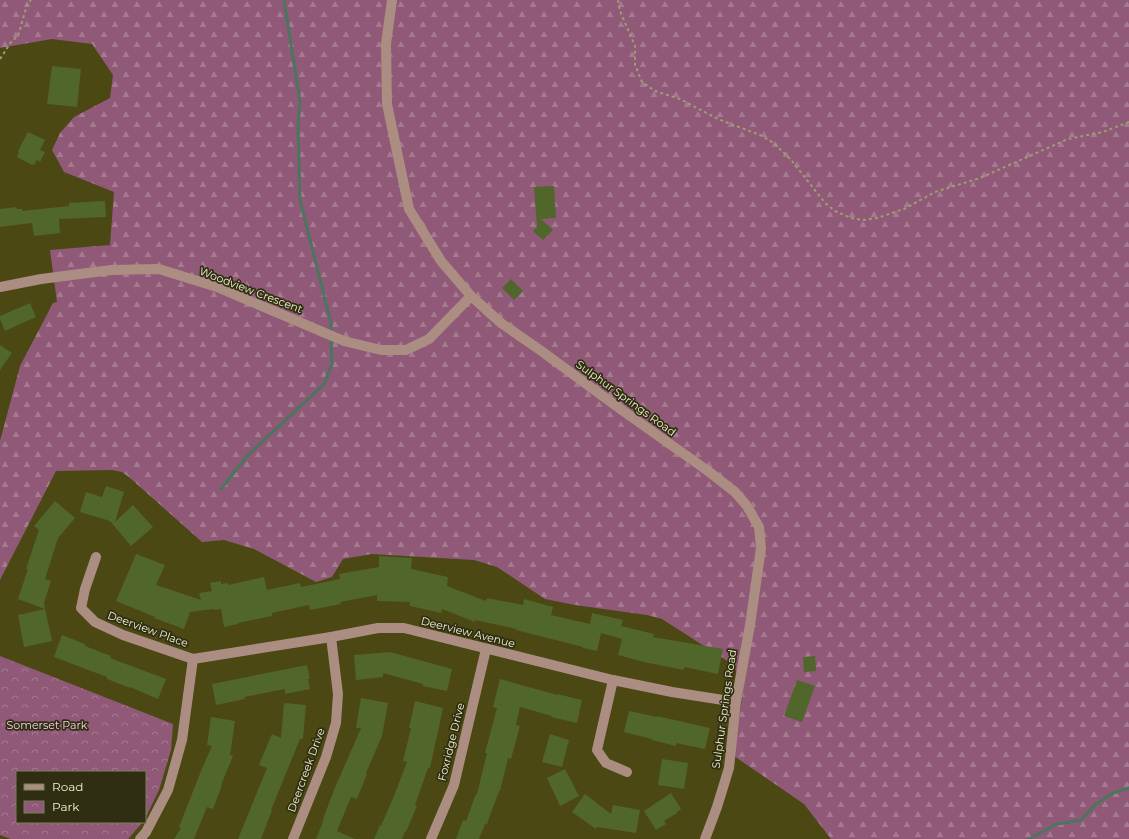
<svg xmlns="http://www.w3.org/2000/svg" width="1129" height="839" font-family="Montserrat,sans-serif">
  <defs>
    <pattern id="forest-firs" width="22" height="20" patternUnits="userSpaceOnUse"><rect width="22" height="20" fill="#8f5977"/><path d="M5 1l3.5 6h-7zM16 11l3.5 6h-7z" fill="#a5798f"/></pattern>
    <pattern id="park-crowns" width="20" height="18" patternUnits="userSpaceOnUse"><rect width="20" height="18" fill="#8f5977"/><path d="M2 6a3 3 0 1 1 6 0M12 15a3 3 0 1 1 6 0" fill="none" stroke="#a5798f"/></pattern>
  </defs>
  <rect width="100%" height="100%" fill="#4b4814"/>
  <path fill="url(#forest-firs)" d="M 0,0 L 1129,0 L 1129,839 L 831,839 L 804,804 L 734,756 L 744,684 L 732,664 L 662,619 L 647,615 L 575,605 L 545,599 L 497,567 L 474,560 L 372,554 L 343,559 L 332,577 L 316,582 L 254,549 L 224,540 L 202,542 L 130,478 L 122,472 L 112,470 L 56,471 L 0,580 L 0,441 L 20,366 L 53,303 L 57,302 L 50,250 L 110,245 L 114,192 L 64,172 L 52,150 L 60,133 L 74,117 L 110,98 L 113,75 L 92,44 L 52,39 L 0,48 Z"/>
  <path fill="url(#park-crowns)" d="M 0,656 L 173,724 L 171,750 L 159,790 L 145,819 L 145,772 L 17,772 L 17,822 L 143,822 L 128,839 L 11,839 L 0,835 Z"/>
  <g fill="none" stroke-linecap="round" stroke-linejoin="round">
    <g stroke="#4b765e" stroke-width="3">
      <path d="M 284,0 L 300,101 L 298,125 L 300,200 L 331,323 L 331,333"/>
      <path d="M 221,489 L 247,456 L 324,384 L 332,364 L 331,339"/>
      <path d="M 1029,839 L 1057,824 L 1081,820 L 1096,804 L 1113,793 L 1129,788"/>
    </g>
  </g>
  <g fill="#51662a">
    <path d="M 52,66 L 81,69 L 77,107 L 47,104 Z"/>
    <path d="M 28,132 L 45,140 L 40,150 L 45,152 L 40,162 L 37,160 L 34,165 L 33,164 L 32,165 L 17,157 L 19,152 L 18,151 Z"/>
    <path d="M 554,186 L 556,218 L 541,219 L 553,230 L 543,240 L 533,231 L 537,227 L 534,187 Z"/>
    <path d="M 105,201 L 106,217 L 59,219 L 60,233 L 34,236 L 32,223 L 0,227 L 0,209 L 16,207 L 17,209 L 22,209 L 22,211 L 69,206 L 69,203 Z"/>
    <path d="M 511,279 L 523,291 L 514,300 L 502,288 Z"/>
    <path d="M 30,303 L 36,317 L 5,331 L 0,319 L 0,316 Z"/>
    <path d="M 0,345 L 12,353 L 0,370 Z"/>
    <path d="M 106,486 L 124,492 L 115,522 L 133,505 L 153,527 L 131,546 L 110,521 L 80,512 L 86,492 L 102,497 Z"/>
    <path d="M 55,501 L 75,518 L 58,538 L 45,579 L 51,581 L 44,603 L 45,609 L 18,599 L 28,569 L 26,569 L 39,530 L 34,526 Z"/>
    <path d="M 136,554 L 165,565 L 156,585 L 201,600 L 199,593 L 212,591 L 210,583 L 221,581 L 221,584 L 228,583 L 228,585 L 264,577 L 267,590 L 300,583 L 301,587 L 340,579 L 339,574 L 379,567 L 379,556 L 412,558 L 411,569 L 448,577 L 447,586 L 486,601 L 487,598 L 523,605 L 524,599 L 553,607 L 551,615 L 590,624 L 592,613 L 623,620 L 621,626 L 654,634 L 653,637 L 723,649 L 718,674 L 684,667 L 684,670 L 644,662 L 618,655 L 622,639 L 601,633 L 597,651 L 583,648 L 583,647 L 516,630 L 517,629 L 475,620 L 475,622 L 442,609 L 441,613 L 410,606 L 410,602 L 377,601 L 377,595 L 340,602 L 341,604 L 310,610 L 309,605 L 272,613 L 272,616 L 238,623 L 238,624 L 224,627 L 221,609 L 214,610 L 213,609 L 190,612 L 184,629 L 154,618 L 155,617 L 116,601 Z"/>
    <path d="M 45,609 L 52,641 L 24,647 L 18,615 Z"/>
    <path d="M 62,635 L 85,644 L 85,646 L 111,656 L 110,658 L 166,679 L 158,699 L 130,687 L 130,688 L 107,679 L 107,677 L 54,657 Z"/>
    <path d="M 390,652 L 452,669 L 447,691 L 423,686 L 423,684 L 383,673 L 383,677 L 356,680 L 354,655 Z"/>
    <path d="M 815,656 L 816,671 L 804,672 L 803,657 Z"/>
    <path d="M 307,665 L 310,679 L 308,679 L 310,689 L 285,694 L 285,689 L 244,697 L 245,699 L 216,705 L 212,684 Z"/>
    <path d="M 500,679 L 557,695 L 557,694 L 582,700 L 577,723 L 551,717 L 552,716 L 520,707 L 516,725 L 520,726 L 511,759 L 508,758 L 500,791 L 499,791 L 487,824 L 485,824 L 479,839 L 456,839 L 463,820 L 466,821 L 476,794 L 477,794 L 487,753 L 485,753 L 497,708 L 493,707 Z"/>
    <path d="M 797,680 L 815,686 L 802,722 L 784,716 Z"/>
    <path d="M 361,698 L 388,703 L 382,736 L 366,773 L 367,774 L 357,799 L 351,797 L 337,831 L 355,839 L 316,839 L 324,819 L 323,819 L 334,790 L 361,728 L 356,728 Z"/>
    <path d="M 415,701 L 443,708 L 430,768 L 428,768 L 415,805 L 417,806 L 406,832 L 405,832 L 402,839 L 374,839 L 380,825 L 381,826 L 394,796 L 407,762 L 403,761 L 411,728 L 409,728 Z"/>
    <path d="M 284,703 L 306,705 L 303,739 L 300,739 L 271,810 L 272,810 L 261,839 L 238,839 L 267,768 L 259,765 L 272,734 L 281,738 Z"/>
    <path d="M 629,711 L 657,717 L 657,716 L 710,728 L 705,749 L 676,743 L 676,746 L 652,740 L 652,739 L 624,732 Z"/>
    <path d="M 211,717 L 235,721 L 230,755 L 233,756 L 221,785 L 222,785 L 213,809 L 207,807 L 194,839 L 174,839 L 181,828 L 179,827 L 201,771 L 212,746 L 207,745 Z"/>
    <path d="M 550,734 L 569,740 L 562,767 L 542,762 Z"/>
    <path d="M 662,759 L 688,763 L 684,789 L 658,785 Z"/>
    <path d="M 565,769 L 579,796 L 560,806 L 547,778 Z"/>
    <path d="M 671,793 L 681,809 L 677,812 L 677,813 L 664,821 L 666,824 L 656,830 L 644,811 Z"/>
    <path d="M 585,794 L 611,814 L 613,805 L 640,810 L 636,833 L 597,827 L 596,829 L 572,812 Z"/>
  </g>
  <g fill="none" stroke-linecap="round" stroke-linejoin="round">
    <g stroke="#9e9d72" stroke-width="2" stroke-dasharray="3 3" stroke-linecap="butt">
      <path d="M 618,0 L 620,11 L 635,46 L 635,65 L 642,82 L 655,91 L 680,99 L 718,119 L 760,135 L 774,143 L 792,161 L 825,203 L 835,211 L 851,218 L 864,220 L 877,218 L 904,209 L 935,192 L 980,178 L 1068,139 L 1103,132 L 1129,122"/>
      <path d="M 0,59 L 11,42 L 18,36 L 27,5 L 31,0"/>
    </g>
    <g stroke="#ab8e81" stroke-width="10">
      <path d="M 392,0 L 386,44 L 387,104 L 409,209 L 441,261 L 471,296 L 501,323 L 540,350 L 619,408 L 708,471 L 735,492 L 747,506 L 759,527 L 761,548 L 750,625 L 736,702 L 729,768 L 717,807 L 705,839"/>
      <path d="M 0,287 L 41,279 L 111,270 L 159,269 L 217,287 L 344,341 L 381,350 L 406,350 L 429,339 L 471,296"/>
      <path d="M 96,557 L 85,589 L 81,608 L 95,622 L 123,635 L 193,659 L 331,637 L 378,628 L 404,628 L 613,680 L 672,692 L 736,702"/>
      <path d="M 613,680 L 597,750 L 606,763 L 627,772"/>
      <path d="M 140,839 L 146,832 L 168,790 L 182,740 L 193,659"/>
      <path d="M 293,839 L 326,757 L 336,723 L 338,694 L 331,637"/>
      <path d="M 431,839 L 454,785 L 486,649"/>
    </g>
  </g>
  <g text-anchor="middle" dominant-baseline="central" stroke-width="3.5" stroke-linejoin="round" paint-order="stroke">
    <g font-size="11" fill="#f1f1cf" stroke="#2f2e12">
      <text transform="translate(251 290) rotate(21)">Woodview Crescent</text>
      <text transform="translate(626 398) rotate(36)">Sulphur Springs Road</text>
      <text transform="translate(148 629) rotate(20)">Deerview Place</text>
      <text transform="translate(468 632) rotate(14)">Deerview Avenue</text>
      <text transform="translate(724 709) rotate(-82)">Sulphur Springs Road</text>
      <text transform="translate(451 742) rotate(-76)">Foxridge Drive</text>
      <text transform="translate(306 770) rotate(-70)">Deercreek Drive</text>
    </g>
    <g font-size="11" fill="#f5d2e3" stroke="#2f2e12">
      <text x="47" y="725">Somerset Park</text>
    </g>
  </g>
  <rect x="16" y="771" width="130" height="52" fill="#2f2e12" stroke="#7d7c5e"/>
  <rect x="24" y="784" width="20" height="6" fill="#ab8e81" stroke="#7d7c5e"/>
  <text x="52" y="791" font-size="12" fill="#f1f1cf">Road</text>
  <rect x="24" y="801" width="20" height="12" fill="url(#park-crowns)" stroke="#7d7c5e"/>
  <text x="52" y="811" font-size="12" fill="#f1f1cf">Park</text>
</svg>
